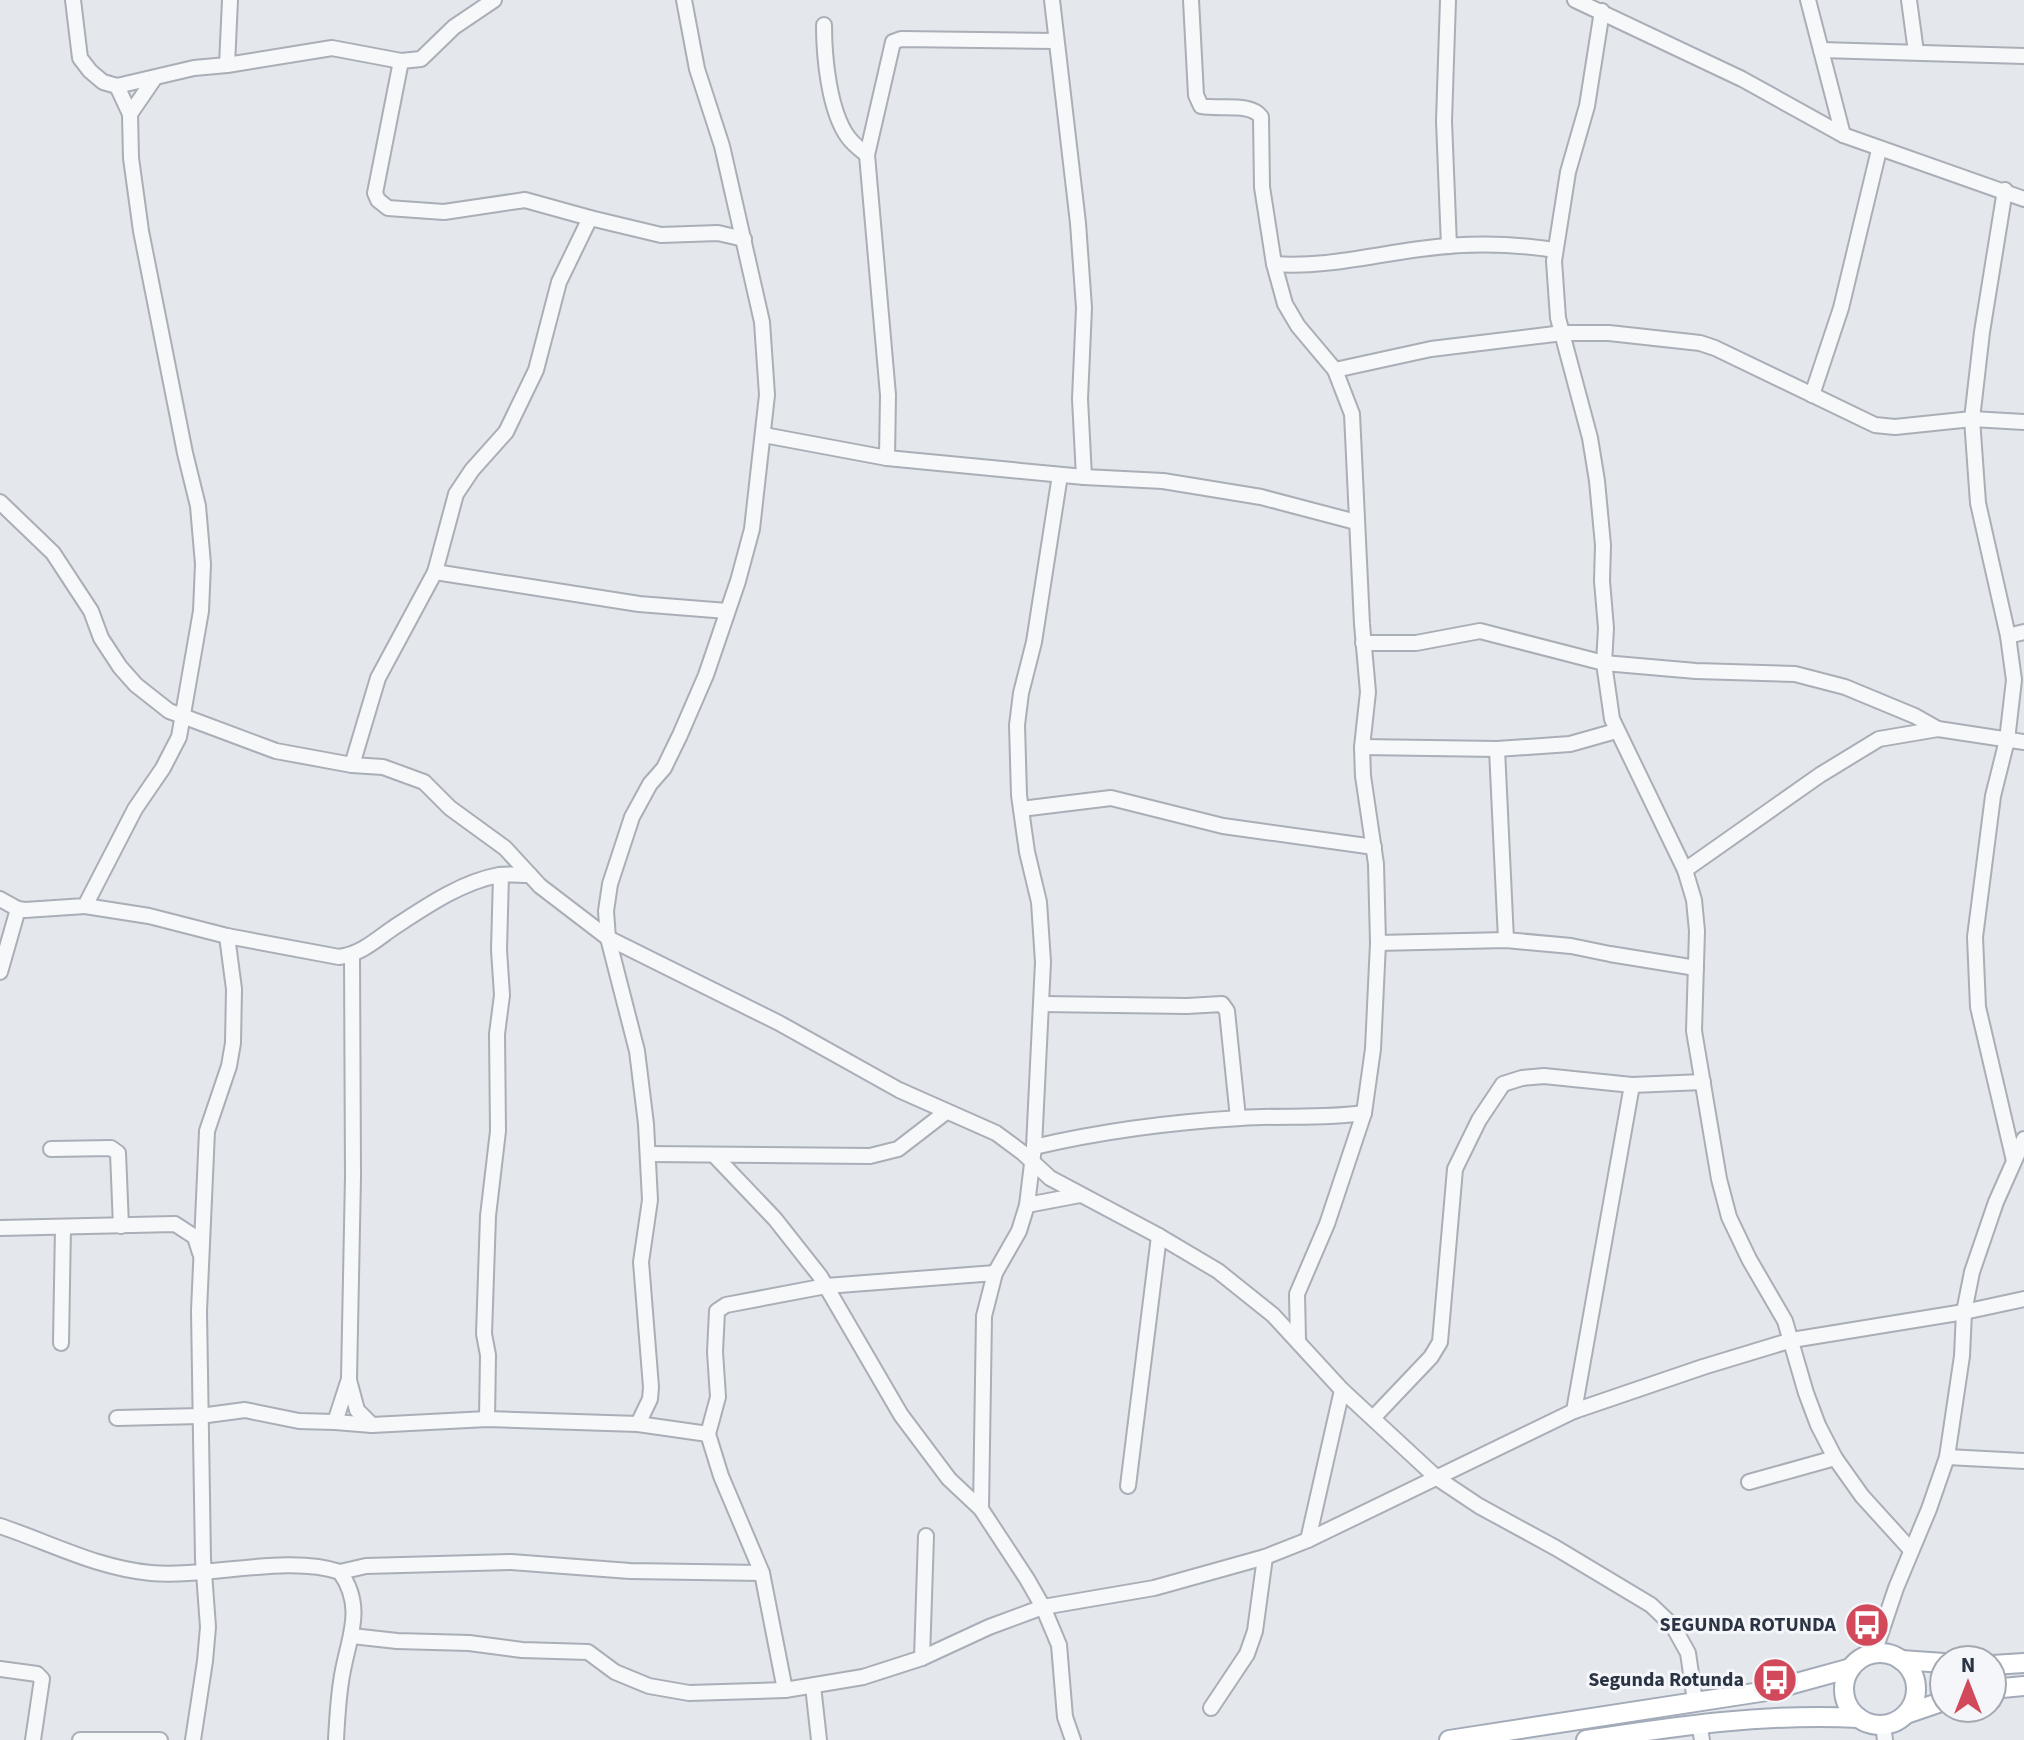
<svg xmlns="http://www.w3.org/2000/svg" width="2024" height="1740" font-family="'Source Sans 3',sans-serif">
  <rect width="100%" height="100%" fill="#e4e7ec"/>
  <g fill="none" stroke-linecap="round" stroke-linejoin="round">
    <g stroke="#a9aeb7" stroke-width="18">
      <g id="minor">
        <path d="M 73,0 L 80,58 L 90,71 L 103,82 L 117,86 L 194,68 L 227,65 L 230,0"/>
        <path d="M 1052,0 L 1078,223 L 1084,308 L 1080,399 L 1084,477"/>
        <path d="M 1191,0 L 1196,95 L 1201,106 C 1220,110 1250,102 1261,117 L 1262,187 L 1274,264 L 1285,304 L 1298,326 L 1335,370 L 1352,414 L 1362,624 L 1368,692 L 1362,747 L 1363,776 L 1376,864 L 1378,943 L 1373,1049 L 1364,1113 L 1327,1224 L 1297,1294 L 1298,1340"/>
        <path d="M 1448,0 L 1444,121 L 1449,246"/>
        <path d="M 1575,0 L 1742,79 L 1843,135 L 2024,199"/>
        <path d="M 1808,0 L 1843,135"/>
        <path d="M 1909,0 L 1916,52"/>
        <path d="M 1602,11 L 1587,106 L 1568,172 L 1554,261 L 1558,318 L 1590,438 L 1597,481 L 1603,545 L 1602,581 L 1606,628 L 1604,663 L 1612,719 L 1685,870 L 1694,900 L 1697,931 L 1694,1031 L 1719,1179 L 1729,1217 L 1749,1259 L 1785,1321 L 1806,1393 L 1818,1425 L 1835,1458 L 1862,1496 L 1911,1550"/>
        <path d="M 824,25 C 824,57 829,111 848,137 C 853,144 861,150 867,155"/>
        <path d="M 1821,50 L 2024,56"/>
        <path d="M 401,61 L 375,193 L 378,200 L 388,208 L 444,212 L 525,200 L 590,218"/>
        <path d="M 227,65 L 332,48 L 401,61 L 421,59 L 454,27 L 494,0"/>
        <path d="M 130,114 L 154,79"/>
        <path d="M 2005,190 L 1982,332 L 1972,419 L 1978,503 L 2008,636 L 2014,680 L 2007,740 L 1993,796 L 1975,937 L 1978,1007 L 2014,1161"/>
        <path d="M 1274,264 C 1323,268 1372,255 1420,249 C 1465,243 1510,243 1555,250"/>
        <path d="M 1335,370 L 1431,349 L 1563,333 L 1609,333 L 1700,343 L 1715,348 L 1875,425 L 1895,427 L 1972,419 L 2024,422"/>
        <path d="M 1812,395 L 1841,308 L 1879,150"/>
        <path d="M 764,435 L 887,458 L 1084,477 L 1163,481 L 1261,497 L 1356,522"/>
        <path d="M 887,458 L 888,395 L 867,155 L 893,42 L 901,39 L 1056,41"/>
        <path d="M 0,502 L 53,553 L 91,611 L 101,638 L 120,667 L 136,685 L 169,711 L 276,751 L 352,765 L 383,767 L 424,782 L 450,808 L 505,848 L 540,886 L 608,938 L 779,1023 L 899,1090 L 996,1133 L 1023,1153 L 1050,1178 L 1159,1236 L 1218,1271 L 1273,1315 L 1342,1390 L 1437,1478 L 1479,1506 L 1556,1548 L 1651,1605 L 1673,1626 L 1688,1653 L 1695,1701"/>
        <path d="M 435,572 L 456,494 L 472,470 L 506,432 L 536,370 L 559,282 L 590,218 L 661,235 L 718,233 L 744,239"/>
        <path d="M 2008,636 L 2024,632"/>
        <path d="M 1363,643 L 1416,643 L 1480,631 L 1604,663 L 1696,671 L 1795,674 L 1845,687 L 1915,716 L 1938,729 L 2024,742"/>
        <path d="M 1362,747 L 1497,749 L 1570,744 L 1616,731"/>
        <path d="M 1497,749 L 1506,940"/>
        <path d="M 352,765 L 378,678 L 435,572 L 639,604 L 727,611"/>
        <path d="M 1021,809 L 1111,798 L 1223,826 L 1374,847"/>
        <path d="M 1685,870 L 1820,775 L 1879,739 L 1938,729"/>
        <path d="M 0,899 L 18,909 L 25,910 L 85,906 L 135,809 L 163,768 L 179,737 L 201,611 L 203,564 L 198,506 L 185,453 L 141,231 L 131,158 L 130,114 L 117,86"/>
        <path d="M 85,906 L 149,916 L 227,936 L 339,957 C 361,954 376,940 393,928 C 425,907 461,882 499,875 C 508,874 519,875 530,875"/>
        <path d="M 1378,943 L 1506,940 L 1571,946 L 1610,954 L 1696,968"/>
        <path d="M 352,955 L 353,1176 L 349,1379 L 335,1422 L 372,1425 L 487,1419 L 638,1424 L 650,1399 L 651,1387 L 641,1262 L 650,1200 L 646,1124 L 637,1051 L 608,938 L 606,911 L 610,884 L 632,817 L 650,784 L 664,768 L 680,735 L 706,675 L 738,581 L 752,529 L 767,395 L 762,322 L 722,146 L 697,69 L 684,0"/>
        <path d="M 0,972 L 18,909"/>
        <path d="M 1042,1004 L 1187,1006 L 1222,1004 L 1227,1011 L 1238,1118"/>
        <path d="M 1034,1147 C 1102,1131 1172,1122 1241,1118 C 1282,1115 1323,1119 1364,1113"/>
        <path d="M 51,1149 L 111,1148 L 118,1153 L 121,1226"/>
        <path d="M 648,1154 L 870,1156 L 898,1149 L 946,1112"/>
        <path d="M 715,1156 L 775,1219 L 820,1276 L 901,1415 L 949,1479 L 981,1509 L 1027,1579 L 1043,1607 L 1059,1645 L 1065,1717 L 1073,1740"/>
        <path d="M 1027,1205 L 1080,1195"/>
        <path d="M 0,1228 L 175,1224 L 195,1237 L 200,1253"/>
        <path d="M 61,1343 L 63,1227"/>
        <path d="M 349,1380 L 357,1410 L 372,1425"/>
        <path d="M 1574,1411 L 1632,1085"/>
        <path d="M 117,1418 L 200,1416 L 245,1410 L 299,1421 L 335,1422"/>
        <path d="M 1373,1418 L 1431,1357 L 1440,1342 L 1455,1169 L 1479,1120 L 1503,1084 L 1522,1078 L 1544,1076 L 1632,1085 L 1703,1082"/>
        <path d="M 487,1419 L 488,1355 L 484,1334 L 488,1216 L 498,1131 L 497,1034 L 502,995 L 499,950 L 501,875"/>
        <path d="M 638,1424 L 708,1434"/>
        <path d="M 1947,1457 L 2024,1461"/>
        <path d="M 1749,1482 L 1835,1458"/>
        <path d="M 1128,1486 L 1159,1236"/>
        <path d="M 981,1509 L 984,1316 L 995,1273 L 1019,1231 L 1027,1205 L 1034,1147 L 1043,962 L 1039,902 L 1027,852 L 1019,795 L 1017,725 L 1021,693 L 1034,642 L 1060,475"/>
        <path d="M 0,1526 C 51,1543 97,1568 151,1573 C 208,1578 288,1554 340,1572 C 367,1610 346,1642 341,1682 C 338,1701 337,1721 336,1740"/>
        <path d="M 1308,1540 L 1342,1390"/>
        <path d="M 340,1572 L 366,1566 L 511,1562 L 630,1571 L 762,1573"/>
        <path d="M 352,1636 L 397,1641 L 469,1643 L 522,1650 L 588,1652 L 615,1672 L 649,1686 L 689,1693 L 785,1690 L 863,1677 L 922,1658 L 989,1627 L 1043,1607 L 1154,1588 L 1265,1557 L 1308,1540 L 1574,1411 L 1703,1367 L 1792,1340 L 1964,1312 L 2024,1299"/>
        <path d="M 1874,1653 L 1896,1588 L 1929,1509 L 1947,1457 L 1962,1356 L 1964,1312 L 1972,1272 L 1996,1202 L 2024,1139"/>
        <path d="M 922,1658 L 926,1536"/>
        <path d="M 0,1669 L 37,1674 L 42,1679 L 33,1740"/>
        <path d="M 813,1686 L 819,1740"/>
        <path d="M 785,1690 L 762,1573 L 721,1476 L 708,1434 L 718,1397 L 715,1352 L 717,1311 L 726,1305 L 826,1286 L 995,1273"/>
        <path d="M 1211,1708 L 1247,1654 L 1255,1631 L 1265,1557"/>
        <path d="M 1699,1723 L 1702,1740"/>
        <path d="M 1883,1725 L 1885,1740"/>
        <path d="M 80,1740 L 160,1740"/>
        <path d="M 193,1740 L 205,1661 L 208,1627 L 203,1559 L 199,1311 L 207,1131 L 229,1066 L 233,1043 L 234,989 L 227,936"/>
      </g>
    </g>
    <g stroke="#a3abb8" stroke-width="22">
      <g id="major">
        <circle cx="1880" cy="1689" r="36"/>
        <path d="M 1901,1660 L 1944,1663"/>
        <path d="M 1992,1665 L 2024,1663"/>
        <path d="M 1992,1689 L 2024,1686"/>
        <path d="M 1906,1714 L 1944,1701"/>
        <path d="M 1449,1740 L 1767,1691 L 1851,1668"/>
        <path d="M 1586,1740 C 1677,1726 1767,1713 1859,1718"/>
      </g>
    </g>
    <use href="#minor" stroke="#f7f8fa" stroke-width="14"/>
    <use href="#major" stroke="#fff" stroke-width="18"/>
  </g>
  <defs>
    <g id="bus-disc" transform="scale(2.3)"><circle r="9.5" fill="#d1495b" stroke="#f4f6f9"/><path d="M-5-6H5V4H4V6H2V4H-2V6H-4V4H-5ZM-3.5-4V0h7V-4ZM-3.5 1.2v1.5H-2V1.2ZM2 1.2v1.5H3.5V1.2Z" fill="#fff"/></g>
  </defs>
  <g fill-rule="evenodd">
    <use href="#bus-disc" x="1867" y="1625"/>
    <use href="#bus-disc" x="1775" y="1680"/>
  </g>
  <g text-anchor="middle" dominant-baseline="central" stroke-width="6" stroke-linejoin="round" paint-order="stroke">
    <g font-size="20" font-weight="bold" fill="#2b3445" stroke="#f4f6f9" text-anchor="end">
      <text x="1836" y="1625">SEGUNDA ROTUNDA</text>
      <text x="1744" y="1680">Segunda Rotunda</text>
    </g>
  </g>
  <g transform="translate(1968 1684)"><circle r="38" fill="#f4f6f9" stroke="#a4a8b1" stroke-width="2"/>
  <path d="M0-6L14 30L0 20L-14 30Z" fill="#d1495b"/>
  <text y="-12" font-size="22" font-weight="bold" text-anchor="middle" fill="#2b3445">N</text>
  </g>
</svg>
